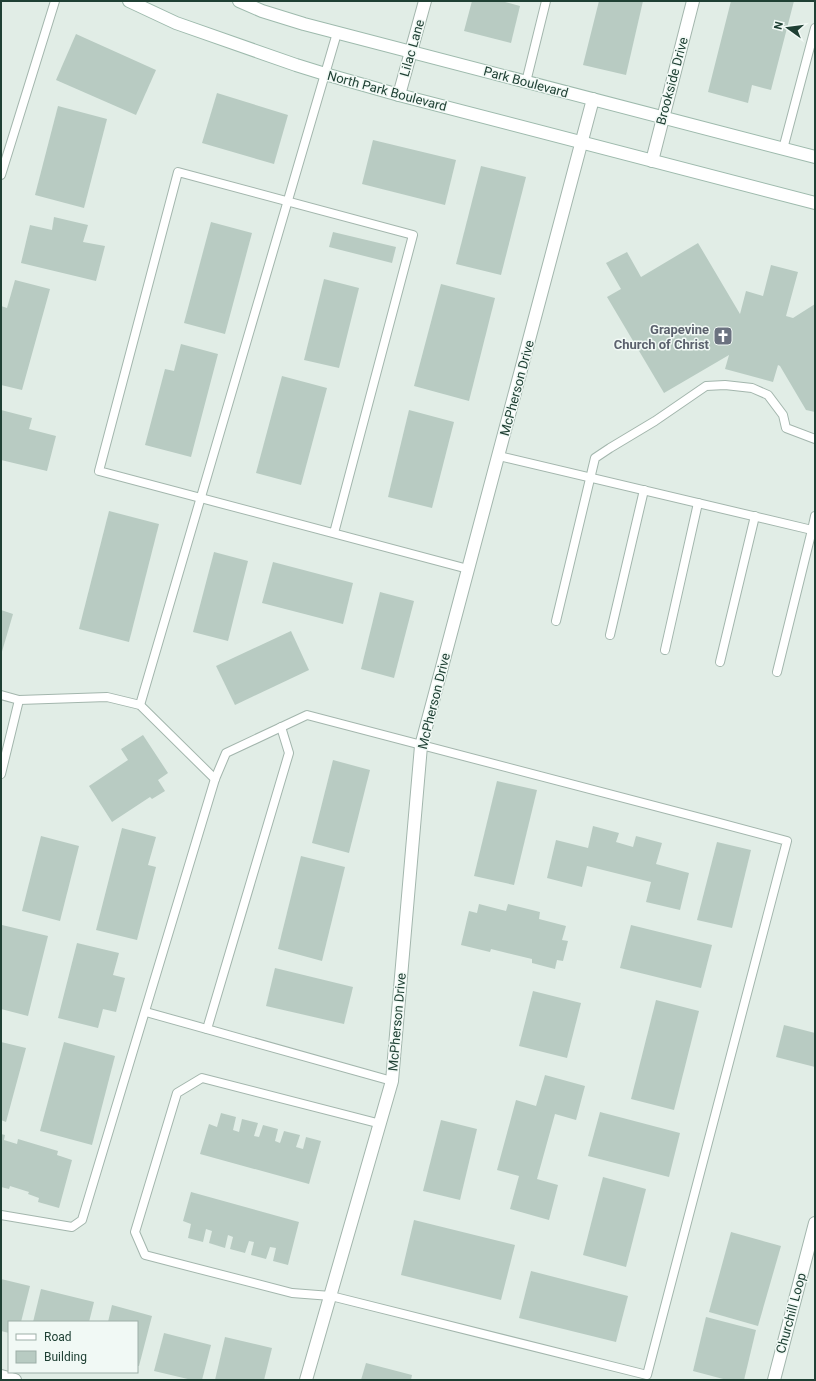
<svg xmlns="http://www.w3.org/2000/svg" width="816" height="1381" font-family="Roboto,sans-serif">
  <rect width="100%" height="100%" fill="#e1ede6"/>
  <g fill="#b8cbc2">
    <path d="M 472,1 L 501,1 L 520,6 L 511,43 L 464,31 Z"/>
    <path d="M 599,1 L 643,1 L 626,75 L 583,65 Z"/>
    <path d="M 731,1 L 794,1 L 771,90 L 752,85 L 748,103 L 708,92 Z"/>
    <path d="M 76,34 L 156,70 L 136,115 L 56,80 Z"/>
    <path d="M 217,93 L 288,115 L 274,164 L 202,143 Z"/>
    <path d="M 58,106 L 107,119 L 84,208 L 35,195 Z"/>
    <path d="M 373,140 L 456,160 L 445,205 L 362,184 Z"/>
    <path d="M 481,166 L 526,177 L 501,275 L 456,264 Z"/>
    <path d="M 54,217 L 88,225 L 83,242 L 105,246 L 96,281 L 21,263 L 30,225 L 52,230 Z"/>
    <path d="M 211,222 L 252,233 L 225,334 L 184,323 Z"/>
    <path d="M 333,232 L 396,247 L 392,263 L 329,247 Z"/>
    <path d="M 698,243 L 740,314 L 746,291 L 763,296 L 771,265 L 798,272 L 786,316 L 793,318 L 815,304 L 815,412 L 806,410 L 780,366 L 778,365 L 773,382 L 725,369 L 729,355 L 664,393 L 607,297 L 621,289 L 606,263 L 627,252 L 641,277 Z"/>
    <path d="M 324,279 L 359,288 L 339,368 L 304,360 Z"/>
    <path d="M 15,280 L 50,289 L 22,390 L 1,385 L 1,306 L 7,308 Z"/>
    <path d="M 441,284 L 495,298 L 469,401 L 414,386 Z"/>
    <path d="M 181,344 L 218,354 L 191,457 L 145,445 L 165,369 L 174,371 Z"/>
    <path d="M 282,376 L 327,388 L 301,485 L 256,473 Z"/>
    <path d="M 1,410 L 32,418 L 29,429 L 56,436 L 47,471 L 1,460 Z"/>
    <path d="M 409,410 L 454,422 L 432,508 L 388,497 Z"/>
    <path d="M 109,511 L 159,524 L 129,642 L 79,629 Z"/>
    <path d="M 214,552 L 248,561 L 228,641 L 193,632 Z"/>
    <path d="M 273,562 L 353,583 L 343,624 L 262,603 Z"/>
    <path d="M 380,592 L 414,601 L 394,678 L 361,669 Z"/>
    <path d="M 1,610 L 13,614 L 1,655 Z"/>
    <path d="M 291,631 L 309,670 L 235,705 L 216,666 Z"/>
    <path d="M 143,735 L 168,773 L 158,780 L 165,791 L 152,799 L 150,797 L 112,822 L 89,786 L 128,760 L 121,749 Z"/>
    <path d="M 333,760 L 370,770 L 349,853 L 312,843 Z"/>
    <path d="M 497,781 L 537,790 L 514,885 L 474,876 Z"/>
    <path d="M 593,826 L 619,833 L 616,842 L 633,847 L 636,836 L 662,843 L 656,864 L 689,873 L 680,910 L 646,902 L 651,882 L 587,866 L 582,887 L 547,878 L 556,840 L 588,848 Z"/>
    <path d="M 122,828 L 156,837 L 148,865 L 156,867 L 137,940 L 96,930 Z"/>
    <path d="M 41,836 L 79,846 L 60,921 L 22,911 Z"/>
    <path d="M 717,842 L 751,850 L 732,928 L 697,920 Z"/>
    <path d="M 301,856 L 345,867 L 322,961 L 278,949 Z"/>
    <path d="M 479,904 L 506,911 L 508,904 L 540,912 L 539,919 L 566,926 L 562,940 L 568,941 L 563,961 L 557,960 L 555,969 L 532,963 L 532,959 L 491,949 L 490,952 L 461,945 L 469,911 L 477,913 Z"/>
    <path d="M 2,925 L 48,936 L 28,1016 L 1,1009 Z"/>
    <path d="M 631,925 L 712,945 L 701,988 L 620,968 Z"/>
    <path d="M 77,943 L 119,953 L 113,975 L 125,978 L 116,1012 L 103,1009 L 98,1028 L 58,1018 Z"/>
    <path d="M 275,968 L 353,987 L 344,1024 L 266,1006 Z"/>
    <path d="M 533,991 L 581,1003 L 567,1058 L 519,1046 Z"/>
    <path d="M 656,1000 L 699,1011 L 674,1110 L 631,1099 Z"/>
    <path d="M 784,1025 L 815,1033 L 815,1067 L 776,1057 Z"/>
    <path d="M 1,1042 L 26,1048 L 6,1122 L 1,1120 Z"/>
    <path d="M 64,1042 L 115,1056 L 92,1145 L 40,1131 Z"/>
    <path d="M 545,1075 L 585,1086 L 576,1120 L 555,1114 L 537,1179 L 558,1185 L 549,1220 L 510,1209 L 519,1176 L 497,1170 L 516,1100 L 536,1106 Z"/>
    <path d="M 600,1112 L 680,1133 L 669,1177 L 588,1156 Z"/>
    <path d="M 221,1113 L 236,1117 L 233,1130 L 239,1132 L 242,1119 L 258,1123 L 254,1136 L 259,1137 L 263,1125 L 278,1129 L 275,1141 L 280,1143 L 284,1131 L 300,1135 L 296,1147 L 303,1149 L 306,1137 L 321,1141 L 309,1184 L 200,1154 L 209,1124 L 217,1127 Z"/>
    <path d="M 441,1120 L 477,1129 L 460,1200 L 423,1191 Z"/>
    <path d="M 1,1134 L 5,1135 L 4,1140 L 17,1144 L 18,1139 L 58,1151 L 57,1155 L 72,1160 L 59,1208 L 38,1202 L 39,1198 L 28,1194 L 29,1192 L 10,1186 L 9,1189 L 1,1187 Z"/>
    <path d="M 603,1177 L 646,1189 L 626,1267 L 583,1255 Z"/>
    <path d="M 191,1192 L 299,1222 L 288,1265 L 273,1261 L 276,1248 L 270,1247 L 266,1259 L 251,1255 L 254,1242 L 249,1241 L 245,1253 L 230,1249 L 233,1237 L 228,1235 L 225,1248 L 209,1243 L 212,1231 L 206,1229 L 203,1242 L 188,1238 L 191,1224 L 183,1221 Z"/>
    <path d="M 414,1220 L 515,1245 L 501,1300 L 401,1275 Z"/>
    <path d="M 731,1232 L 781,1246 L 758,1326 L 709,1312 Z"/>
    <path d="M 531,1271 L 628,1296 L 616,1342 L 519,1318 Z"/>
    <path d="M 1,1279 L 30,1286 L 21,1322 L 9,1322 L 9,1333 L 1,1331 Z"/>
    <path d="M 41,1289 L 94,1302 L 89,1322 L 33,1322 Z"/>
    <path d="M 112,1305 L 152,1316 L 139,1366 L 137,1366 L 137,1322 L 108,1322 Z"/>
    <path d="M 706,1317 L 756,1330 L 744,1380 L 727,1380 L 693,1371 Z"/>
    <path d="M 164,1333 L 211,1345 L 202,1380 L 192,1380 L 154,1371 Z"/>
    <path d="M 225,1337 L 272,1348 L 264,1380 L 215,1380 Z"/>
    <path d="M 366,1363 L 412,1375 L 411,1380 L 361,1380 Z"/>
  </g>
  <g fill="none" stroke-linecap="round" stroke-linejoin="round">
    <g stroke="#a3b6ad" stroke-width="10">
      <g id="lane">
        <path d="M 526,82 L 546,1"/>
        <path d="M 783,149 L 815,28"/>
        <path d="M 1,175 L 55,1"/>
        <path d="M 499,456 L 812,530 L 815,516"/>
        <path d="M 334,533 L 413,235 L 178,172 L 99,471 L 468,569"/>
        <path d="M 556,621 L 595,458 L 610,448 L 655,421 L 706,386 L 725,385 L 752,388 L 768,395 L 783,415 L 786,428 L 815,439"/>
        <path d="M 610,635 L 644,490"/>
        <path d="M 665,650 L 698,503"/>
        <path d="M 720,662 L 755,516"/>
        <path d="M 777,672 L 812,530"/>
        <path d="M 1,695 L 19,700 L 107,697 L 140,705 L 215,779"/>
        <path d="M 140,705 L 337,33"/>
        <path d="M 1,774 L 19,700"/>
        <path d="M 146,1012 L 392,1081"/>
        <path d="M 207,1029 L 289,753 L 281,727"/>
        <path d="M 1,1215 L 72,1227 L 82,1220 L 215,779 L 226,753 L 307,715 C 466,758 627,798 787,841 L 647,1375 L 331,1296 L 292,1293 L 145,1255 L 135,1232 L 177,1093 L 202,1078 L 381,1124"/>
      </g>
    </g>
    <g stroke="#a3b6ad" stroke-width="14">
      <g id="street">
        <path d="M 399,95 L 425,1"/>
        <path d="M 652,161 L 693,1"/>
        <path d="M 1,1376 L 15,1380"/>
        <path d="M 306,1380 L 392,1081 L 421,746 L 593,99"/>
        <path d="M 774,1380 L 815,1223"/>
      </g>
    </g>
    <g stroke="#9ebaad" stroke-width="14">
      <g id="secondary">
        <path d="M 129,1 L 176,23 L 296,65 L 325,74 L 399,95 L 815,203"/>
        <path d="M 239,1 L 262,11 L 304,24 L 815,157"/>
      </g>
    </g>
    <use href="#lane" stroke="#fff" stroke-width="8"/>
    <use href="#street" stroke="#fff" stroke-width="12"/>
    <use href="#secondary" stroke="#fff" stroke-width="12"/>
  </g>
  <defs>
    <g id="church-square" transform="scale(1)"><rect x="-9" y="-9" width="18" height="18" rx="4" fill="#6b7280" stroke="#f1f9f5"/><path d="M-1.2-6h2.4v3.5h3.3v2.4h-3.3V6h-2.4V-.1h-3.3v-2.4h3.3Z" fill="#fff"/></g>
  </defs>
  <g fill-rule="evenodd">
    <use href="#church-square" x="723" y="336"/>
  </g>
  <g text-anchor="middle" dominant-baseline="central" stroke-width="3" stroke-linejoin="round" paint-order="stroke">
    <g font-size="13" fill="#1f4034" stroke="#f1f9f5">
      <text transform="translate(412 48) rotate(-74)">Lilac Lane</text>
      <text transform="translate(672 81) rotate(-75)">Brookside Drive</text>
      <text transform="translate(526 82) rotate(15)">Park Boulevard</text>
      <text transform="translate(387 91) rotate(15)">North Park Boulevard</text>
      <text transform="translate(517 388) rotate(-75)">McPherson Drive</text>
      <text transform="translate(434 701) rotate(-76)">McPherson Drive</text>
      <text transform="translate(397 1022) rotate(-85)">McPherson Drive</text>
      <text transform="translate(791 1313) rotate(-75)">Churchill Loop</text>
    </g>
    <g font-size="13" font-weight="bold" fill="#5b616d" stroke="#f1f9f5" text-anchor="end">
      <text x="709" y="329">Grapevine<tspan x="709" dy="15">Church of Christ</tspan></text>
    </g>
  </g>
  <rect width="816" height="1381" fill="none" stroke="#1f4034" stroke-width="4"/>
  <rect x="8" y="1321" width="130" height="52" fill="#f1f9f5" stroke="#9dafa8"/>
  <rect x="16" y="1334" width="20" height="6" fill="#ffffff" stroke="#9dafa8"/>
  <text x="44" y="1341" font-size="12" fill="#1f4034">Road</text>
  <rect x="16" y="1351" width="20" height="12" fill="#b8cbc2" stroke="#9dafa8"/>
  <text x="44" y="1361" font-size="12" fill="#1f4034">Building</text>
  <g transform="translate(788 28) rotate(284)" stroke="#f1f9f5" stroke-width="3" paint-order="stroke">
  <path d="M0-3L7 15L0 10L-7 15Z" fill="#1f4034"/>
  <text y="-6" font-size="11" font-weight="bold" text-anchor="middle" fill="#1f4034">N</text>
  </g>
</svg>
